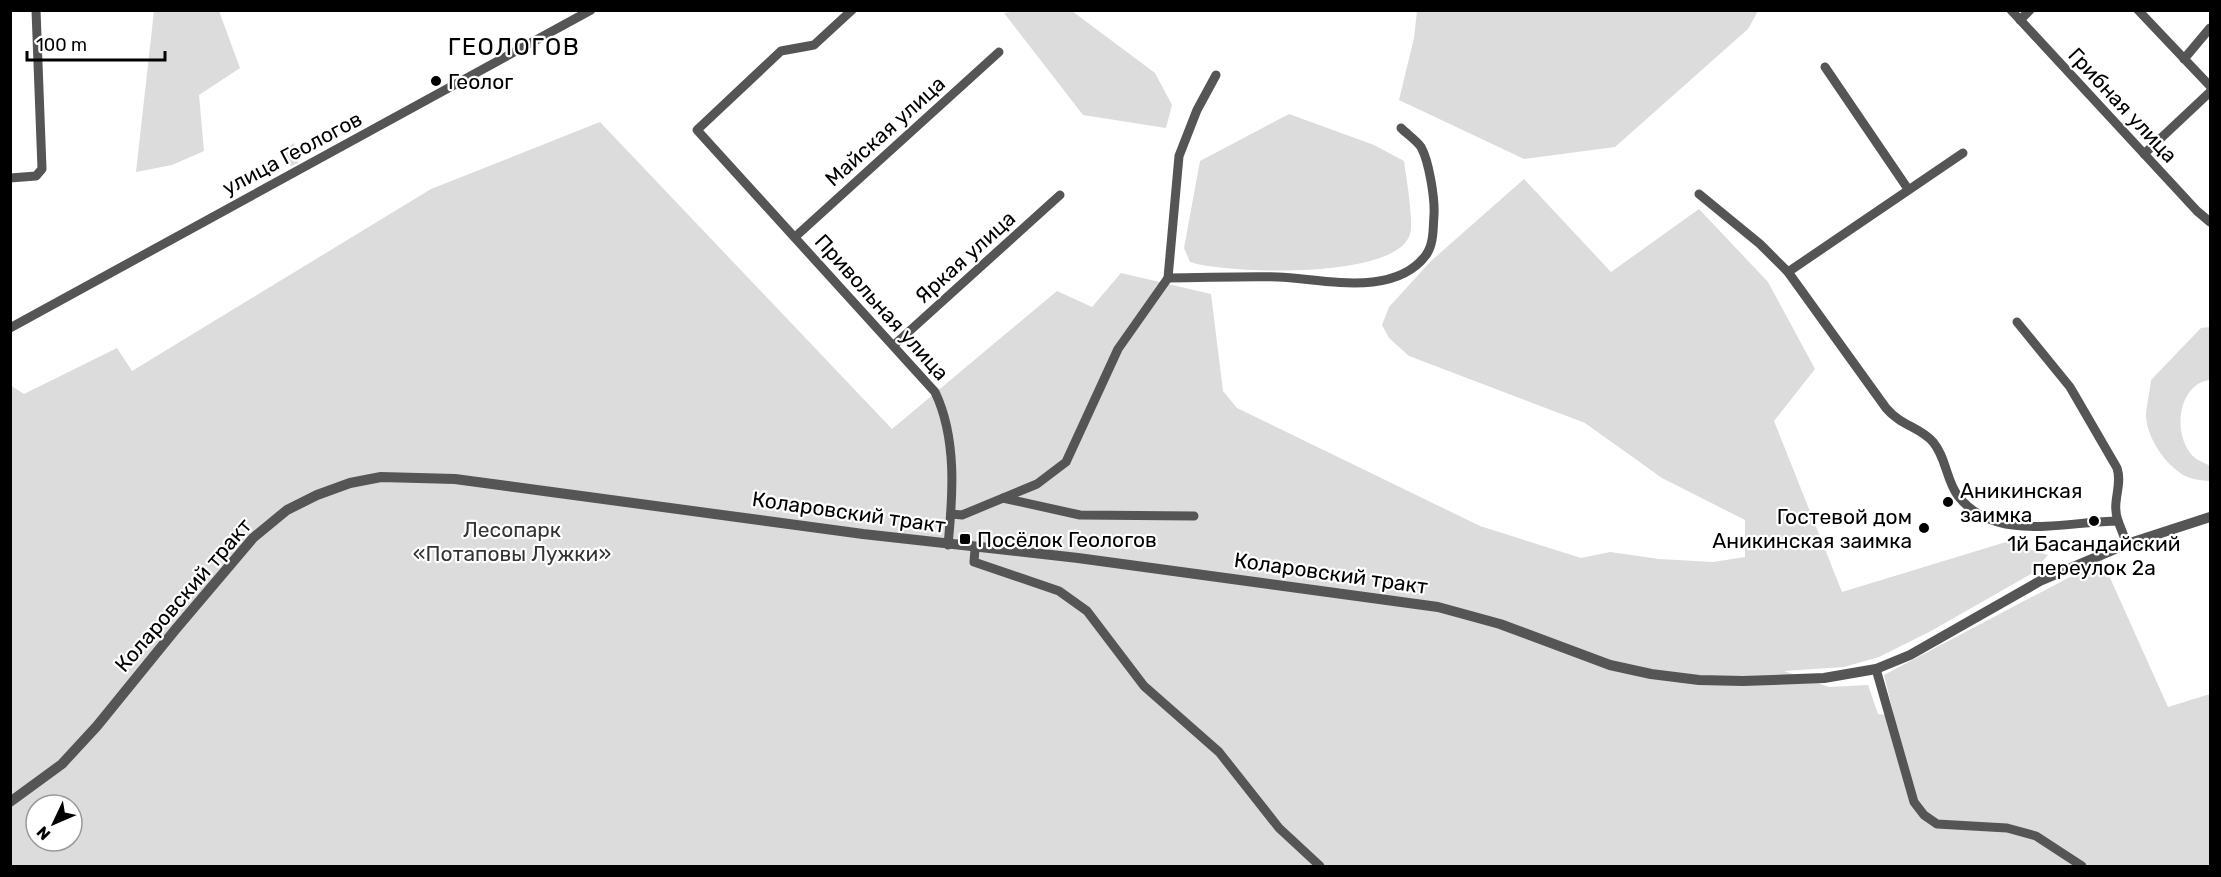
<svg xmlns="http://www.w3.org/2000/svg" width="2221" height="877" font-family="Rubik,sans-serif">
  <rect width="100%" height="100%" fill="#fff"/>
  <g fill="#dcdcdc" fill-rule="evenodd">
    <path d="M 154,11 L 219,11 L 240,68 L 199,95 L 204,151 L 172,165 L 136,172 Z"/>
    <path d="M 1019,11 L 1072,11 L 1155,73 L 1172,105 L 1166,128 L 1083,115 L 1004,13 Z"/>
    <path d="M 1417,11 L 1417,10 L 1758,11 L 1748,29 L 1615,147 L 1524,159 L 1399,100 L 1414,38 Z"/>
    <path d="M 1289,114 L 1374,145 L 1404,161 C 1406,176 1414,222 1410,234 C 1397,280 1227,274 1190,262 L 1184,248 L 1200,161 Z"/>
    <path d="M 600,122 L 892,429 L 1057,291 L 1092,307 L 1121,273 L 1211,294 L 1223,391 L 1237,408 L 1480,526 L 1581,558 L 1610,552 L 1659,559 L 1713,562 L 1745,557 L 1745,520 L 1662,478 L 1585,423 L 1409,356 L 1389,338 L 1382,325 L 1389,307 L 1431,261 L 1524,179 L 1611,272 L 1699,209 L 1768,282 L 1815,369 L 1774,421 L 1842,592 L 2006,542 L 2048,555 L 2031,574 L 1931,631 L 1879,657 L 1844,667 L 1784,671 L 1829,687 L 1868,685 L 1878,714 L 1894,716 L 1884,675 L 2102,560 L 2168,707 L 2210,694 L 2210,866 L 11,866 L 10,385 L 24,394 L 117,348 L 132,371 L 431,189 ZM 36,805 L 72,805 L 72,841 L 36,841 Z"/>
    <path d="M 294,143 L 298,163 L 291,166 L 283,151 Z"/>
    <path d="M 2210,327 L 2210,380 C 2177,384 2172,436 2194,457 C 2198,461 2206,463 2210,466 L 2209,481 C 2203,480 2196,480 2190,478 C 2168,470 2145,437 2146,413 C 2147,402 2150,392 2151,380 L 2201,328 Z"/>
  </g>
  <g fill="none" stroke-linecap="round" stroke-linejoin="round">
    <g stroke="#555" stroke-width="9">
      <path d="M 852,10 L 814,45 L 781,51 L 697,130 L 935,392 C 957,438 953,495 948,545"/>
      <path d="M 2011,10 L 2197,211 L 2210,222"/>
      <path d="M 2138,10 L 2210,86"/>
      <path d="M 2020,20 L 2030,10"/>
      <path d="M 2184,59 L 2210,28"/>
      <path d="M 1825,67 L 1908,189"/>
      <path d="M 2144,154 L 2210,92"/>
      <path d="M 10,178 L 36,176 L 42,169 L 36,10"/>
      <path d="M 1699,194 L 1760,244 L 1788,272 L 1886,408 C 1901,426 1920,427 1933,442 C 1946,457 1946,480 1958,496 C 1996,544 2067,521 2118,521 L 2127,544"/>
      <path d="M 795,237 L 999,52"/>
      <path d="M 1788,272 L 1963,153"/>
      <path d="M 1168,278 C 1204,278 1241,276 1278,277 C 1323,279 1394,298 1426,255 C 1434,244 1433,228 1434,215 C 1435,199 1429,161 1421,147 C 1416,140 1407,134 1401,128"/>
      <path d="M 2017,322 L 2070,387 L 2117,468 C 2123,486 2111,501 2118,521"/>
      <path d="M 10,328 L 591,10"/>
      <path d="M 894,345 L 1060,195"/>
      <path d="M 1003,498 L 1080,515 L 1194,516"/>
      <path d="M 951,514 L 962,515 L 1037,484 L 1066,462 L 1118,349 L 1168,278 L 1179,156 L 1197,110 L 1216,75"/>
      <path d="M 975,549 L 974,562 L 1059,591 L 1087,611 L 1144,686 L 1219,752 L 1279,828 L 1320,866"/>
      <path d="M 1876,669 L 1914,802 L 1924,815 L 1937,824 L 2007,828 L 2036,836 L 2082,866"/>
    </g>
    <path stroke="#555" stroke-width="10" d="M 10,802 L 62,764 L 97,726 L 175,630 L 253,538 L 287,510 L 317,495 L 350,483 L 381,477 L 455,479 L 863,534 L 1078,558 L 1438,607 L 1500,624 L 1610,665 L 1651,674 L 1699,680 L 1743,681 L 1824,678 L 1876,669 L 1910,655 L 2040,581 L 2127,544 L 2210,517"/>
  </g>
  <g fill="#000" stroke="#fff" stroke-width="2">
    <circle cx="436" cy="81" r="6"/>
    <circle cx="1948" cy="502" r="6"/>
    <circle cx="2094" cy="521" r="6"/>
    <circle cx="1924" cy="528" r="6"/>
    <rect x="959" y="533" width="12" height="12" rx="3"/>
  </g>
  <g text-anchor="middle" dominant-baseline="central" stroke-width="4.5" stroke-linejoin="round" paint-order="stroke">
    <g font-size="21" fill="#000" stroke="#fff" text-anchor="start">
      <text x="448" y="81">Геолог</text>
      <text x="1960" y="490">Аникинская<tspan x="1960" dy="24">заимка</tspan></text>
      <text x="1912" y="516" text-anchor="end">Гостевой дом<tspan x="1912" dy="24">Аникинская заимка</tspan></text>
      <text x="977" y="539">Посёлок Геологов</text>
      <text x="2094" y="543" text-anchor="middle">1й Басандайский<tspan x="2094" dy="24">переулок 2а</tspan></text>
    </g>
    <g font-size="21" fill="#000" stroke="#fff">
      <text transform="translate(2123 105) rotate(47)">Грибная улица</text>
      <text transform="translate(885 131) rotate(-42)">Майская улица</text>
      <text transform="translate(292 153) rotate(-28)">улица Геологов</text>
      <text transform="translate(965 257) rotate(-42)">Яркая улица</text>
      <text transform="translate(882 307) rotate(48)">Привольная улица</text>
      <text transform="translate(849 512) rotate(8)">Коларовский тракт</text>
      <text transform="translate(1331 573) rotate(8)">Коларовский тракт</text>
      <text transform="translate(183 595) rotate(-49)">Коларовский тракт</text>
    </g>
    <g font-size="21" fill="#333" stroke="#fff">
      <text x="512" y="529">Лесопарк<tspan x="512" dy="24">«Потаповы Лужки»</tspan></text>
    </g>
    <g font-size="24" letter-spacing="1.5" fill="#000" stroke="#fff">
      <text x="514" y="47">ГЕОЛОГОВ</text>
    </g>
  </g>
  <rect width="2221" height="877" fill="none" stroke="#000000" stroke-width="24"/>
  <g transform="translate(54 823) rotate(226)"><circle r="28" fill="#ffffff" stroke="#999999" stroke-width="1.5"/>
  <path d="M0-4.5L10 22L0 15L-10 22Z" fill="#000000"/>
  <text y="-9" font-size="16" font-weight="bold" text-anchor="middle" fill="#000000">N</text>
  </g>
  <path d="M27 51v9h138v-9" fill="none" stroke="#000000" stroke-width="3"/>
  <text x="36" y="51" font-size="18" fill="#000000" stroke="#ffffff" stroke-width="4.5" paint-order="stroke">100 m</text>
</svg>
